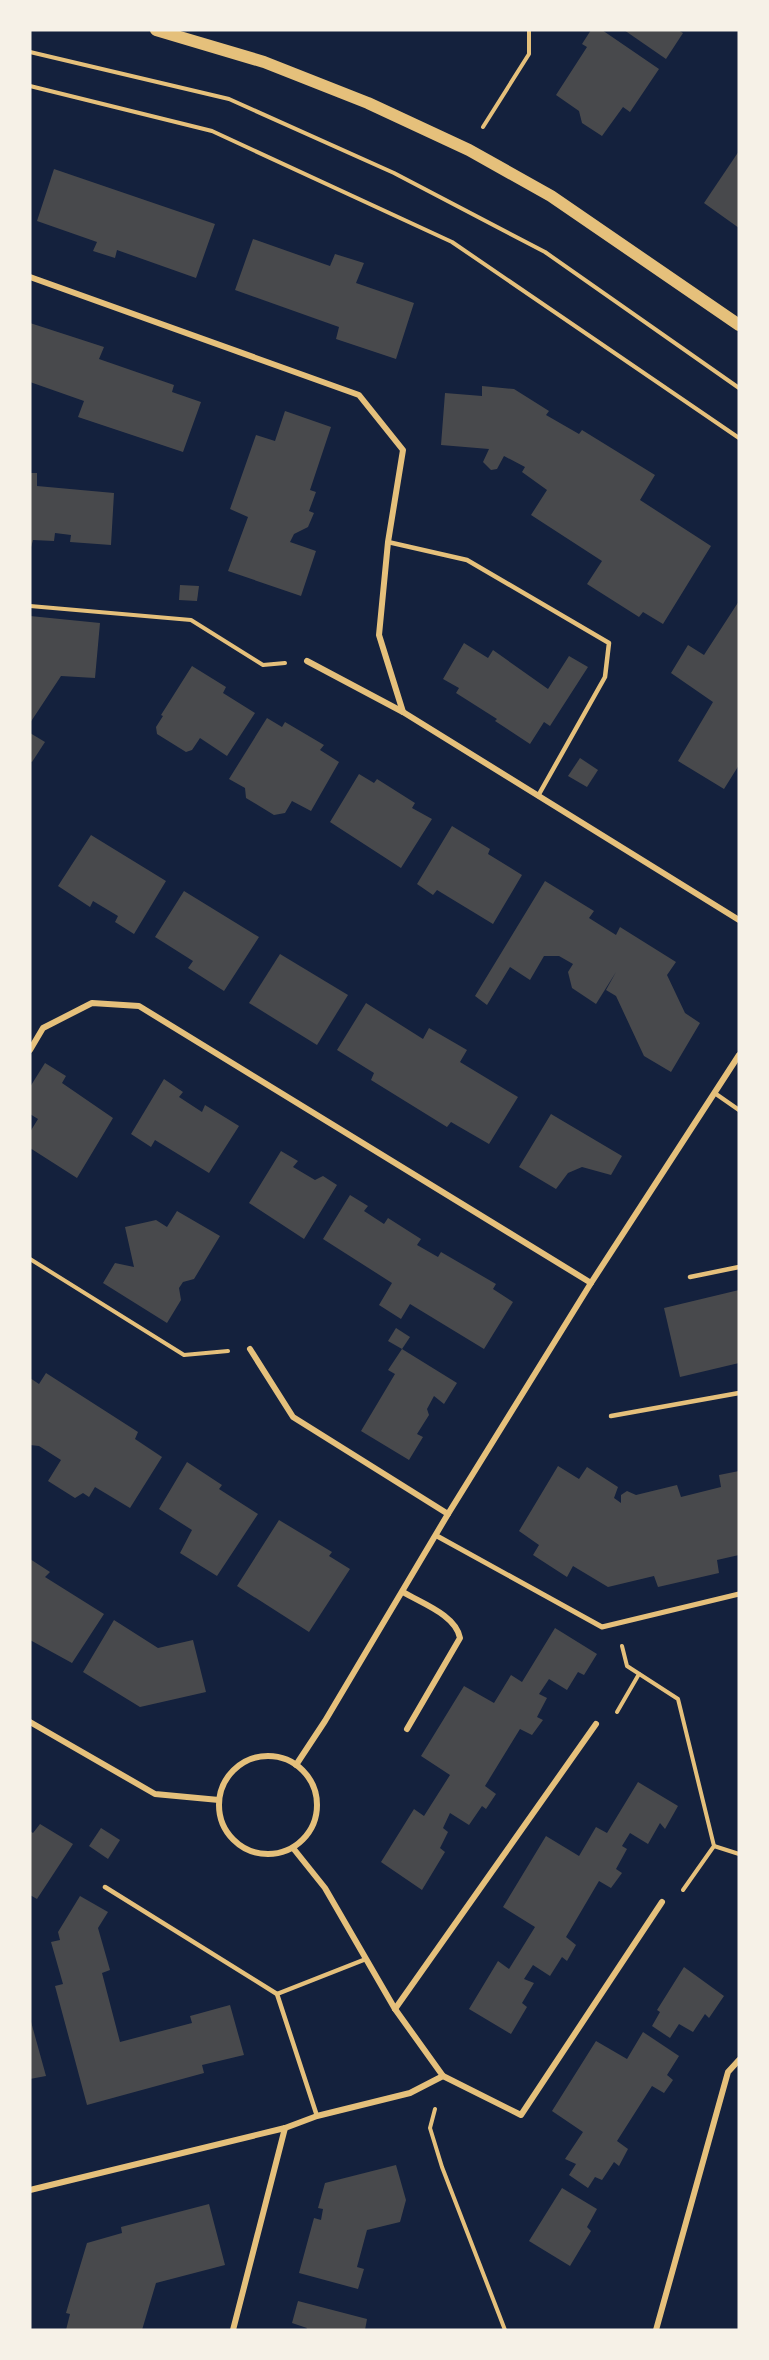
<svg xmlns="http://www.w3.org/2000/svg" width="769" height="2360" font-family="'Roboto Serif',serif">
  <rect width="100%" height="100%" fill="#14213d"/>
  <g fill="#48494c">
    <path d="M 591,30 L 602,30 L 659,69 L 630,112 L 623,107 L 602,136 L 582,123 L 579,111 L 556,95 L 587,47 L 582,44 Z"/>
    <path d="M 624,30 L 678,30 L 683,33 L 666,59 Z"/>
    <path d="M 739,151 L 739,228 L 704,203 Z"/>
    <path d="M 54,169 L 215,224 L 196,278 L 117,250 L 115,258 L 93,251 L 97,242 L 37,221 Z"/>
    <path d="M 253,239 L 330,266 L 335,254 L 364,263 L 356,283 L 414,303 L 396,359 L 336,339 L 339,327 L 235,290 Z"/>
    <path d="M 30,323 L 104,347 L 99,359 L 174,385 L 172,392 L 201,402 L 183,452 L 78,417 L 84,401 L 30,382 Z"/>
    <path d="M 482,386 L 514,389 L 549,411 L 546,415 L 579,434 L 582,430 L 655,475 L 640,500 L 711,546 L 663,624 L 643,612 L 639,617 L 587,584 L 602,561 L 531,515 L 547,490 L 522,472 L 525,467 L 504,456 L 497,469 L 491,470 L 483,462 L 489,449 L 441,445 L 445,393 L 482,396 Z"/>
    <path d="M 285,411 L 331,427 L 310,490 L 316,492 L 309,511 L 314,513 L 308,527 L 294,534 L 290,542 L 316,551 L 301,596 L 228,571 L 248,517 L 230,509 L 256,435 L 275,441 Z"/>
    <path d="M 30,473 L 37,473 L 37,486 L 114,493 L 111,545 L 70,542 L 71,535 L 55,533 L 54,541 L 33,540 L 30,551 Z"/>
    <path d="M 180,585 L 199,586 L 197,601 L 179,600 Z"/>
    <path d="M 739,601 L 739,765 L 724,789 L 678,761 L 713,702 L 671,673 L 688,645 L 704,655 Z"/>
    <path d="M 30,616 L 100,623 L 95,678 L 61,676 L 30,723 Z"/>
    <path d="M 464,643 L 488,658 L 493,650 L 548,689 L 569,656 L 588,667 L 550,726 L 544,722 L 530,744 L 495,721 L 497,719 L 456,693 L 459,688 L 443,679 Z"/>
    <path d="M 192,666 L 226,687 L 223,693 L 255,713 L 227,756 L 200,738 L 192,750 L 186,752 L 157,734 L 156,727 L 163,716 L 161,715 Z"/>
    <path d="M 267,718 L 282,727 L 285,722 L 324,745 L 320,750 L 339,762 L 311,811 L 292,801 L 285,813 L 274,815 L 246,798 L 245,788 L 229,779 Z"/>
    <path d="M 30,733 L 45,742 L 32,762 L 30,761 Z"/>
    <path d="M 580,758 L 598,770 L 587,787 L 568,776 Z"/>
    <path d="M 359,774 L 374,783 L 377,779 L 415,803 L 412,808 L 432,819 L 401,868 L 330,822 Z"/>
    <path d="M 452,826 L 490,849 L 488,854 L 522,875 L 493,924 L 437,890 L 433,895 L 417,884 Z"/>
    <path d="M 91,835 L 166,881 L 134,934 L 115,922 L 118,916 L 93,901 L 90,907 L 58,886 Z"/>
    <path d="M 545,881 L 594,911 L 589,918 L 616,935 L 620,927 L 676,962 L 667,975 L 685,1013 L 700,1023 L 671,1072 L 644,1056 L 616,996 L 606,990 L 616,972 L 596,1004 L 572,988 L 568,972 L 573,964 L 559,956 L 544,956 L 530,980 L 510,967 L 487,1005 L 475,996 Z"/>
    <path d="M 184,891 L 259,937 L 224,991 L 188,968 L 193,961 L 155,937 Z"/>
    <path d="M 280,954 L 348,995 L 317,1045 L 249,1003 Z"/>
    <path d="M 366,1003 L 423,1039 L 429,1028 L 467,1050 L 460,1062 L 518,1097 L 489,1144 L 451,1122 L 447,1127 L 371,1080 L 374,1073 L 337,1050 Z"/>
    <path d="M 45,1063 L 66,1076 L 62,1083 L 113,1118 L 77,1178 L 30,1148 L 30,1132 L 38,1119 L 30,1114 L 30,1087 Z"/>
    <path d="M 164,1079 L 183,1092 L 179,1097 L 202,1112 L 205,1105 L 239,1126 L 209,1173 L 155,1140 L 151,1147 L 131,1134 Z"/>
    <path d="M 551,1114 L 622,1156 L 611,1175 L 582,1167 L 568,1173 L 556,1189 L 519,1167 Z"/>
    <path d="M 281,1151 L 298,1161 L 293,1167 L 315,1180 L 323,1176 L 337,1185 L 304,1239 L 249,1203 Z"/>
    <path d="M 350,1195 L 368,1206 L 364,1211 L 384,1224 L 388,1218 L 421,1239 L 417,1245 L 438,1257 L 441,1252 L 496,1284 L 493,1289 L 513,1302 L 484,1349 L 410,1304 L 401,1319 L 379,1305 L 392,1283 L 323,1239 Z"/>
    <path d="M 177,1211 L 220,1236 L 194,1279 L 183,1282 L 179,1288 L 181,1300 L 167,1323 L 103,1283 L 115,1263 L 134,1267 L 125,1227 L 156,1220 L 167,1227 Z"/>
    <path d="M 739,1290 L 739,1363 L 680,1377 L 664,1308 Z"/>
    <path d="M 396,1328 L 410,1337 L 402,1349 L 388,1341 Z"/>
    <path d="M 402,1349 L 457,1383 L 444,1404 L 434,1396 L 427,1409 L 429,1415 L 417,1434 L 423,1437 L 409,1460 L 361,1431 L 395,1374 L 388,1370 Z"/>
    <path d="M 46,1373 L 138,1432 L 135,1439 L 162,1457 L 130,1508 L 95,1487 L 89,1497 L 83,1493 L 75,1498 L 48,1481 L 61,1460 L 39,1446 L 30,1445 L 30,1378 L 39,1384 Z"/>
    <path d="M 187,1462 L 222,1485 L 219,1489 L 258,1514 L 217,1576 L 180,1553 L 192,1530 L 159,1509 Z"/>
    <path d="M 558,1466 L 579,1479 L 587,1467 L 618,1487 L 614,1498 L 621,1503 L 621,1495 L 627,1491 L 636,1495 L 677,1485 L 681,1497 L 721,1487 L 719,1475 L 739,1471 L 739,1555 L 717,1560 L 719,1573 L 658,1587 L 654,1576 L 608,1587 L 573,1566 L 567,1577 L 533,1555 L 539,1545 L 519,1531 Z"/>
    <path d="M 279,1520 L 332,1552 L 329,1556 L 350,1569 L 309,1632 L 237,1586 Z"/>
    <path d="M 30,1559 L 50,1572 L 45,1577 L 104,1614 L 72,1663 L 30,1640 Z"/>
    <path d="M 114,1620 L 158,1648 L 193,1640 L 206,1692 L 140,1707 L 83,1672 Z"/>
    <path d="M 555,1628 L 597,1654 L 584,1675 L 578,1672 L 567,1690 L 549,1679 L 539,1694 L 547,1698 L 537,1717 L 543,1720 L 532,1735 L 520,1729 L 485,1786 L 496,1794 L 486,1809 L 482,1806 L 469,1825 L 450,1813 L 443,1828 L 448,1832 L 440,1848 L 445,1852 L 422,1890 L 381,1862 L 414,1809 L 424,1816 L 450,1775 L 421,1756 L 464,1686 L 494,1703 L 511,1675 L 522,1682 Z"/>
    <path d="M 638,1782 L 678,1806 L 665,1829 L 660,1823 L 648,1844 L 630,1833 L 622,1846 L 627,1849 L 616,1869 L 622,1873 L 611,1888 L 599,1881 L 566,1937 L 576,1945 L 567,1961 L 562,1957 L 550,1976 L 533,1965 L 524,1979 L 534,1983 L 522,2003 L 527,2007 L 511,2034 L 469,2009 L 498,1961 L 509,1969 L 535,1927 L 503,1907 L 546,1836 L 579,1856 L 596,1827 L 607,1833 Z"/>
    <path d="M 40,1824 L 73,1844 L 37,1899 L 30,1895 L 30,1831 L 33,1833 Z"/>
    <path d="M 101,1828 L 120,1840 L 108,1859 L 89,1846 Z"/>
    <path d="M 80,1896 L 108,1912 L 98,1928 L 110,1970 L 102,1973 L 120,2042 L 192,2023 L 190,2016 L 230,2005 L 244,2055 L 202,2065 L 204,2073 L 87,2105 L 55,1986 L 63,1984 L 51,1942 L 60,1940 L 58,1932 Z"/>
    <path d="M 684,1967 L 724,1996 L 709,2018 L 705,2014 L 693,2032 L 679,2024 L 670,2038 L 652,2026 L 660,2012 L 657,2010 Z"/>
    <path d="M 30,2018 L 46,2076 L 30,2079 Z"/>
    <path d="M 643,2032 L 679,2056 L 667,2075 L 673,2080 L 664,2093 L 652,2086 L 617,2141 L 628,2149 L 619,2166 L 614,2162 L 602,2180 L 595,2177 L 588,2188 L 569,2175 L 576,2164 L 565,2159 L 583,2132 L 552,2111 L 596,2041 L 627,2059 Z"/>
    <path d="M 396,2165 L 406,2200 L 400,2222 L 367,2230 L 357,2267 L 364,2269 L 358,2289 L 299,2273 L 314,2218 L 321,2220 L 323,2209 L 318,2208 L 325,2183 Z"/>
    <path d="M 562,2188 L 597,2209 L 587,2227 L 591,2231 L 570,2266 L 529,2241 Z"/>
    <path d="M 209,2204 L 225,2265 L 156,2283 L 142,2330 L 66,2330 L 70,2314 L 66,2313 L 87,2243 L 122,2233 L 121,2227 Z"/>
    <path d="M 298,2301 L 367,2319 L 365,2330 L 306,2330 L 307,2328 L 292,2323 Z"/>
  </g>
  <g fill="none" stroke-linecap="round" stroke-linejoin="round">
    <g stroke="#e5c07b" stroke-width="4">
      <path d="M 30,52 L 229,99 L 394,173 L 545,252 L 739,388"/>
      <path d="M 30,86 L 212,131 L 452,242 L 739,438"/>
      <path d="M 483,127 L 529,54 L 529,30"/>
      <path d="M 30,606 L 191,620 L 263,665 L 285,663"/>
      <path d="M 30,1259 L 184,1355 L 228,1351"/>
      <path d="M 622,1646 L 627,1666 L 678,1699 L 714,1846 L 683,1890"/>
      <path d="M 617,1712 L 639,1674"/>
      <path d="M 714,1846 L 739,1854"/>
      <path d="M 435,2109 L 430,2128 L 442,2167 L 505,2330"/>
    </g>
    <g stroke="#e5c07b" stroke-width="4.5">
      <path d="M 388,542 L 467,560 L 609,643 L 605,677 L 538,796"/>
      <path d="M 716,1094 L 739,1110"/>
      <path d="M 690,1277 L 739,1267"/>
      <path d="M 611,1416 L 739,1393"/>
      <path d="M 105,1887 L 277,1994 L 317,2116"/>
      <path d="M 277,1994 L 366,1959"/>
    </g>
    <path stroke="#e5c07b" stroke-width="5" d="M 437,1536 L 602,1627 L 739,1594"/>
    <g stroke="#e5c07b" stroke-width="6">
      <path d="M 30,277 L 359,395 L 403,450 L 388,542 L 379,635 L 403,712 L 739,920"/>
      <path d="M 307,661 L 403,712"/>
      <path d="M 30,1050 L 43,1028 L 92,1003 L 139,1006 L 591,1283"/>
      <path d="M 250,1349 L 293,1417 L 448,1514"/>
      <path d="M 403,1592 C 421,1603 456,1615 460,1638 L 407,1729"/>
      <path d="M 30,1722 L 155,1794 L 219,1800"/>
      <circle cx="268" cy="1805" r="49"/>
      <path d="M 296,1765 L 325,1721 L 448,1514 L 591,1283 L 739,1055"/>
      <path d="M 395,2009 L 596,1724"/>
      <path d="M 443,2076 L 521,2115 L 662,1902"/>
      <path d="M 30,2190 L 285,2128 L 317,2116 L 410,2093 L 443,2076 L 395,2009 L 325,1888 L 293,1848"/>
      <path d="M 233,2330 L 285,2128"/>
      <path d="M 656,2330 L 728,2072 L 739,2060"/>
    </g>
    <path stroke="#e5c07b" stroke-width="12" d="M 156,30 L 264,62 L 368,103 L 469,150 L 551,196 L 739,325"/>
  </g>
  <rect width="769" height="2360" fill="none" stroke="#f6f1e7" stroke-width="63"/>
</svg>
